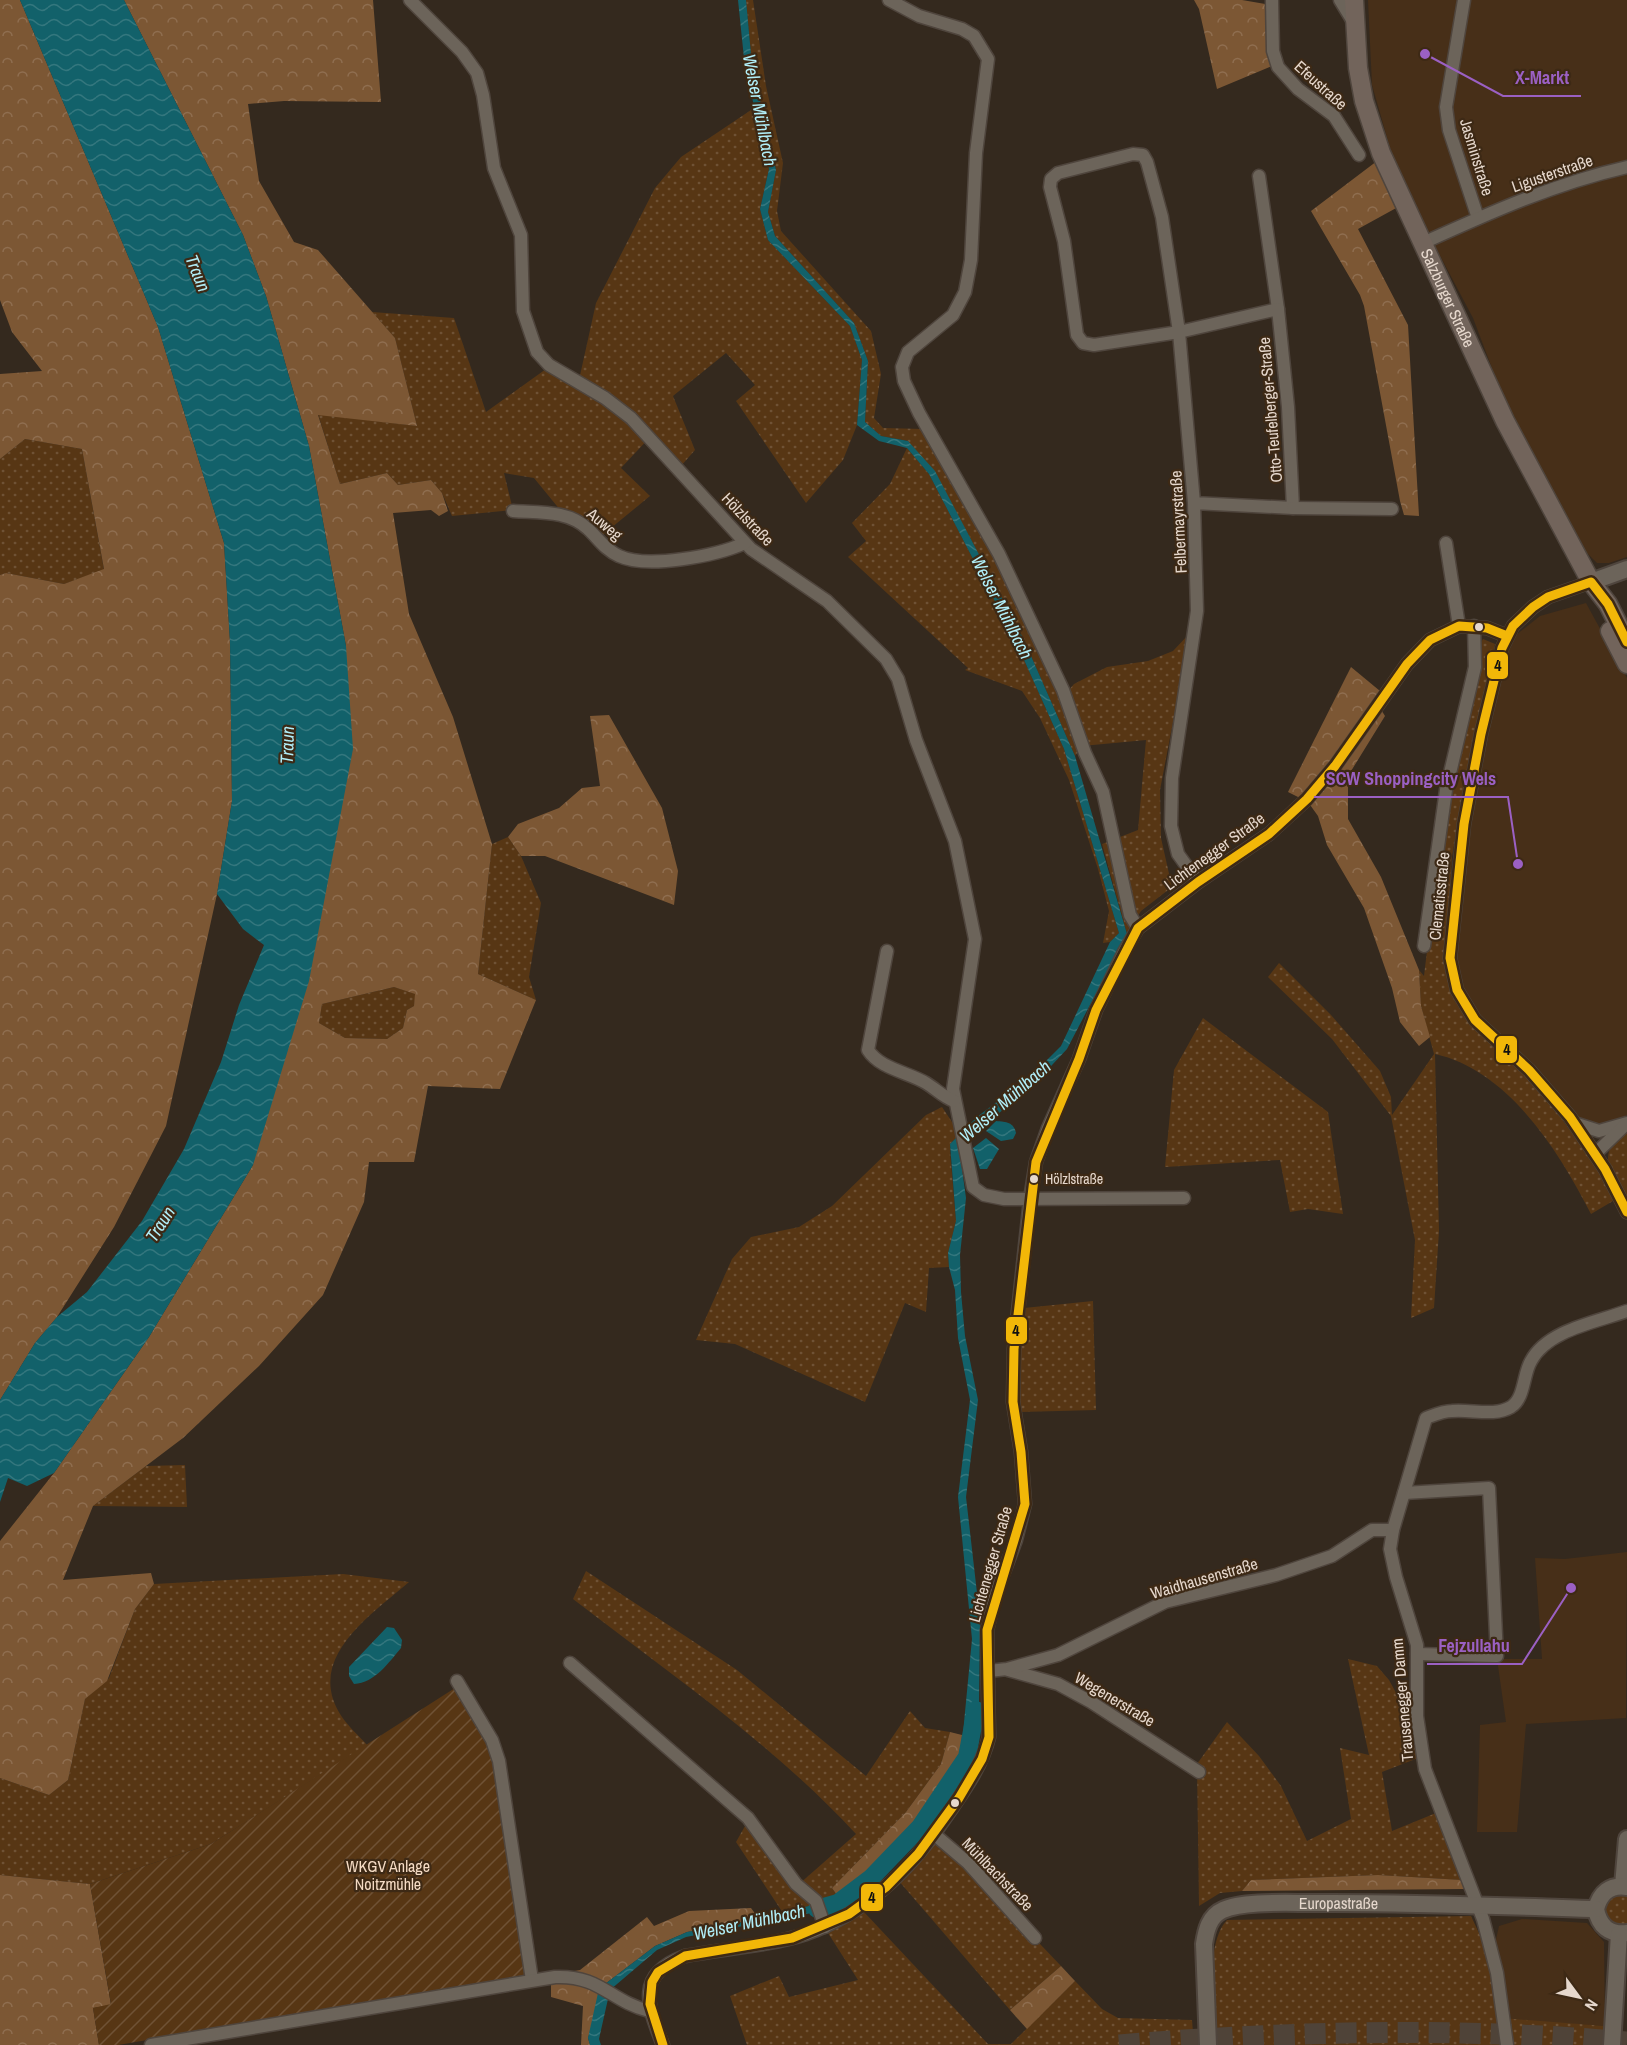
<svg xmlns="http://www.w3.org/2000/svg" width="1627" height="2045" font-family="'Archivo Narrow',sans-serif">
  <defs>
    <pattern id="grass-dots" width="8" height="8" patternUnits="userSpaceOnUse" patternTransform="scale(1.5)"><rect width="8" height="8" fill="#573614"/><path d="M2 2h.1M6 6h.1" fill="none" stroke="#6f5235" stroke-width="1.8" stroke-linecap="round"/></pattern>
    <pattern id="forest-crowns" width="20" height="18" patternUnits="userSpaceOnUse" patternTransform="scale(1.5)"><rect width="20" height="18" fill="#7c5734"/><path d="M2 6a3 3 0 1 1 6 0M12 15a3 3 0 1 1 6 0" fill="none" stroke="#8f6e50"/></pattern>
    <pattern id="garden-furrows" width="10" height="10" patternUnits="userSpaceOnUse" patternTransform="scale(1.5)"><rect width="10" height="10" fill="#573614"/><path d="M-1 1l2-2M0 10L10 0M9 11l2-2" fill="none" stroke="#6f5235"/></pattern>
    <pattern id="water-waves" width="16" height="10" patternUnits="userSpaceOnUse" patternTransform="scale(1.5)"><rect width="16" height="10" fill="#12616a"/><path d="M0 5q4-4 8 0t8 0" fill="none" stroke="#34777e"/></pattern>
  </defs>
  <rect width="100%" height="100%" fill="#34291e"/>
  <g fill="#472f18">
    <path d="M 1368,0 L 1627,0 L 1627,557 L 1609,563 L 1597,563 L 1587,553 L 1524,438 L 1501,392 L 1473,318 L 1420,218 L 1392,155 L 1372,85 Z"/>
    <path d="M 1586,603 L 1627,678 L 1627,1115 L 1610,1125 L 1589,1124 L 1572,1113 L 1486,1026 L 1469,1005 L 1459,980 L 1454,955 L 1468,828 L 1480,758 L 1505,654 L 1516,635 L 1540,616 Z"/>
    <path d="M 1627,1552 L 1626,1718 L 1526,1724 L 1517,1832 L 1477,1832 L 1480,1725 L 1506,1722 L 1497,1659 L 1542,1659 L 1535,1558 L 1565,1559 Z"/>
    <path d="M 1522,1919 L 1587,1923 L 1604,1942 L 1605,2026 L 1511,2020 L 1495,1944 L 1499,1926 Z"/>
  </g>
  <g fill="url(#grass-dots)">
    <path d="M 746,0 L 753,0 L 766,86 L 783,163 L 777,211 L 781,231 L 871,331 L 881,374 L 874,418 L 883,428 L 923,429 L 990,548 L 1062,698 L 1074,684 L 1107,667 L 1148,661 L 1173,651 L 1190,633 L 1160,790 L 1161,838 L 1172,887 L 1141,911 L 1127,934 L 1102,844 L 1138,830 L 1146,740 L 1082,746 L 1075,756 L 1024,640 L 967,532 L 908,441 L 881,436 L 865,422 L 868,361 L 854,323 L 775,236 L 768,212 L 776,170 L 752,65 Z"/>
    <path d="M 754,108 L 769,169 L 760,209 L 768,240 L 850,326 L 862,360 L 857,425 L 843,460 L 806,503 L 736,401 L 755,385 L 726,353 L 673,396 L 695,450 L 681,466 L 652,435 L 621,468 L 650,496 L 600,537 L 578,515 L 561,511 L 534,478 L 504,473 L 513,510 L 452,516 L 442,493 L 431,480 L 398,485 L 387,473 L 340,484 L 318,414 L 417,426 L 395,338 L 372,312 L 454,318 L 486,412 L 546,369 L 579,380 L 596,303 L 655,188 L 681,157 Z"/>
    <path d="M 25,439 L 82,449 L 104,570 L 64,584 L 6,573 L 0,575 L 0,459 Z"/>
    <path d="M 907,448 L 929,474 L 1016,642 L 1064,749 L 1119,933 L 1110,942 L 1103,943 L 1109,911 L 1098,869 L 1069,780 L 1040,718 L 1022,691 L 965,670 L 968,668 L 848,557 L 866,541 L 852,523 L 890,484 Z"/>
    <path d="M 1483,639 L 1495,644 L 1467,769 L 1452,857 L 1446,969 L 1455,998 L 1467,1019 L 1542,1091 L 1604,1178 L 1613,1201 L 1591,1214 C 1559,1151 1508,1070 1435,1054 L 1439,1231 L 1434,1308 L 1411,1318 L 1415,1240 L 1391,1116 L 1332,1039 L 1268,977 L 1279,963 L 1331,1015 L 1380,1071 L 1391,1097 L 1392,1115 L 1434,1054 L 1421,1006 L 1419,970 L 1424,976 L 1440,842 L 1478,647 Z"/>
    <path d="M 508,837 L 521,856 L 541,903 L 529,977 L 536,1000 L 478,974 L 492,844 Z"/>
    <path d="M 394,987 L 416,994 L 414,1006 L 407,1010 L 403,1028 L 387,1039 L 345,1038 L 319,1023 L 322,1004 Z"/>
    <path d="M 1203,1018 L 1328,1112 L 1343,1214 L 1308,1209 L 1290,1212 L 1280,1160 L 1165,1167 L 1174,1070 Z"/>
    <path d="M 942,1107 L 960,1134 L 950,1144 L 950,1151 L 956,1221 L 948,1253 L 949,1267 L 929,1268 L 926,1312 L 905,1303 L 865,1402 L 735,1344 L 696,1340 L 732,1259 L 751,1237 L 799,1227 L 832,1206 L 926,1115 Z"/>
    <path d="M 1627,1132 L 1627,1204 C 1614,1175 1592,1153 1627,1132 Z"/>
    <path d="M 1093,1301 L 1096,1410 L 1021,1412 L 1014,1380 L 1024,1308 Z"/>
    <path d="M 185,1465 L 187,1507 L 93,1506 L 146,1466 Z"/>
    <path d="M 586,1571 L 737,1670 L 866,1776 L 910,1711 L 925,1728 L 950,1732 L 941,1764 L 906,1812 L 832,1888 L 839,1898 L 783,1913 L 736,1842 L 749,1819 L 798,1885 L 856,1834 C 773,1744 670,1674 573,1599 Z"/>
    <path d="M 343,1574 L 409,1582 C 371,1615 303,1659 342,1717 C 349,1727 359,1736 367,1745 L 211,1844 L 90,1884 L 0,1875 L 0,1778 L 49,1795 L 68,1780 L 85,1699 L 109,1678 L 135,1609 L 154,1584 Z"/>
    <path d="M 1348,1659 L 1377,1666 L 1389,1680 L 1412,1722 L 1418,1758 L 1382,1772 L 1392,1831 L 1436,1813 L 1462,1880 L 1378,1875 L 1251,1880 L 1242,1891 L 1220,1893 L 1199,1906 L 1197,1764 L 1227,1722 L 1259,1756 L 1281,1786 L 1307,1841 L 1351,1819 L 1340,1748 L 1369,1755 Z"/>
    <path d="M 937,1836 L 1061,1966 L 1010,2010 L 898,1880 Z"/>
    <path d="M 1627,1893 L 1627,1928 L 1607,1924 L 1603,1902 L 1607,1897 Z"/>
    <path d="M 864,1912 L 988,2044 L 1011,2044 L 1075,1981 L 1102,2009 L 1118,2018 L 1192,2020 L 1194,2045 L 747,2045 L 730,1996 L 779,1976 L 789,1997 L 858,1980 L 828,1933 Z"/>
    <path d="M 1471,1916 L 1485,1946 L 1501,2018 L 1605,2026 L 1603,2045 L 1217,2045 C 1214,2013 1204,1944 1227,1920 Z"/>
  </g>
  <g fill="url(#forest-crowns)" fill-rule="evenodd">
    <path d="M 0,0 L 20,0 L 158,327 L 224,543 L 230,642 L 232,801 L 217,894 L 166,1126 L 114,1227 L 57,1317 L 35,1343 L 0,1400 L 0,575 L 6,573 L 64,584 L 104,569 L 82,449 L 25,439 L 0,459 L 0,374 L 42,371 L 12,332 L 0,300 Z"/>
    <path d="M 124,0 L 373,0 L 381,102 L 284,101 L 248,104 L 259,181 L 294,242 L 318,250 L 395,338 L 417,426 L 318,415 L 340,484 L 387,473 L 398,485 L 431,480 L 442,493 L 448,511 L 439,516 L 431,510 L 393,513 L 409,614 L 453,717 L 492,844 L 478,974 L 536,1000 L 500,1089 L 428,1086 L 414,1162 L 369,1162 L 364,1202 L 323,1295 L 259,1366 L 183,1438 L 93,1506 L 63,1580 L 151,1573 L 154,1584 L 135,1609 L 107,1681 L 85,1699 L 68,1780 L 49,1795 L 0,1778 L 0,1541 L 54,1473 L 149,1337 L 253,1165 L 346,646 L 309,446 L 266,296 L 243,235 ZM 394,987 L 415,994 L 414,1006 L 407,1010 L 403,1028 L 387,1039 L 345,1038 L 319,1023 L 322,1004 Z"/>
    <path d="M 1194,0 L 1242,0 L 1271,5 L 1279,63 L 1217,89 L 1199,9 Z"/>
    <path d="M 1377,161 L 1398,207 L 1358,229 L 1408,325 L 1419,516 L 1404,515 L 1400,501 L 1364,306 L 1360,295 L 1311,211 Z"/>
    <path d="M 1351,667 L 1380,691 L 1317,781 L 1300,798 L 1288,792 Z"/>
    <path d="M 1380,708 L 1385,716 L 1348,776 L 1348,819 L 1381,877 L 1419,970 L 1421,1006 L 1430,1037 L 1419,1046 L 1400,1022 L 1392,988 L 1364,908 L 1327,845 L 1318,816 L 1308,802 Z"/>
    <path d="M 609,715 L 662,808 L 678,871 L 674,905 L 545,856 L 521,856 L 508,837 L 518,824 L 559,808 L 582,788 L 600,786 L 590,716 Z"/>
    <path d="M 950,1732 L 962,1735 L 961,1753 L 917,1823 L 870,1873 L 839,1898 L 832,1888 L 906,1812 L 941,1764 Z"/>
    <path d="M 0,1875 L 90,1884 L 111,2005 L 93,2008 L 99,2045 L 0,2045 Z"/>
    <path d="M 1378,1875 L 1462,1880 L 1464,1889 L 1242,1891 L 1251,1880 Z"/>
    <path d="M 751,1908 L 759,1919 L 687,1932 L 655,1946 L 605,1984 L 588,2038 L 590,2045 L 581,2045 L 583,2006 L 551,1997 L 551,1975 L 580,1970 L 647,1917 L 654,1926 L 689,1911 Z"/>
    <path d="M 1061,1966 L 1075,1981 L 1027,2029 L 1010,2010 Z"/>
  </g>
  <path fill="url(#garden-furrows)" d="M 455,1688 L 496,1760 L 526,1975 L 118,2045 L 99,2045 L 93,2008 L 111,2004 L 90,1884 L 211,1844 Z"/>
  <g fill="url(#water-waves)">
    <path d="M 20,0 L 124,0 L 243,235 L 266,296 L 309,446 L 346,646 L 353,749 L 309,981 L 253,1165 L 149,1337 L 54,1473 L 27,1486 L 8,1478 L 0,1502 L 0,1400 L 35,1343 L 57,1317 L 87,1292 L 142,1221 L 184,1149 L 221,1062 L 239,1005 L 264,945 L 243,929 L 217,894 L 232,801 L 230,642 L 224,543 L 158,327 Z"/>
    <path d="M 738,0 L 746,0 L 752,65 L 776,170 L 768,212 L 775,236 L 854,323 L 868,361 L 865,422 L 881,436 L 908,441 L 935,471 L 1024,640 L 1075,756 L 1127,934 L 1067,1049 L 1038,1080 L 959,1147 L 966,1198 L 960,1255 L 961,1292 L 965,1336 L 978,1400 L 966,1497 L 980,1619 L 979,1704 L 967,1757 L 920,1827 L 871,1878 L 838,1903 L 817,1912 L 686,1937 L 657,1950 L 610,1990 L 599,2039 L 601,2045 L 590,2045 L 588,2038 L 598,1993 L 605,1984 L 655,1946 L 687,1932 L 759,1919 L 839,1898 L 870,1873 L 917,1823 L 961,1754 L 972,1639 L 958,1497 L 970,1400 L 958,1338 L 955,1290 L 949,1267 L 948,1253 L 956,1221 L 950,1144 L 977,1117 L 1031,1076 L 1061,1046 L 1110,942 L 1119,933 L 1064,749 L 1016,642 L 929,474 L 907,448 L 879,441 L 857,425 L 862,360 L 850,326 L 768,240 L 760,209 L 769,169 L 745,68 Z"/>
    <path d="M 996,1121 C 1006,1122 1014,1122 1016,1133 L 1013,1139 L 1001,1141 L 986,1131 Z"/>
    <path d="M 986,1138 L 999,1149 L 987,1169 L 980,1169 L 973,1148 Z"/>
    <path d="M 387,1627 L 394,1628 L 402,1640 L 401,1648 C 389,1662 375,1683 354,1684 L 349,1676 L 349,1667 Z"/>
  </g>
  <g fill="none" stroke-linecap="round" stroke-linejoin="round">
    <path stroke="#12616a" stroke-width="18" d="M 817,1909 L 838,1903 L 871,1878 L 920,1827 L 967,1757 L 976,1710"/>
    <path stroke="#4f4338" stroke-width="21" stroke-dasharray="21 10" stroke-linecap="butt" d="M 1119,2045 C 1288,2031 1458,2027 1627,2042"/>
    <g stroke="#4f453d" stroke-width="15">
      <g id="street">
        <path d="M 410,0 L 462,52 L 477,73 L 483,95 L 494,168 L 521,235 L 523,311 L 537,352 L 549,365 L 605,398 L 631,418 L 751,549 L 827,601 L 886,659 L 898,679 L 916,740 L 955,841 L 975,939 L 953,1089 L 973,1187 L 984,1195 L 1004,1199 L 1184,1198"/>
        <path d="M 889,0 L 919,16 L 962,29 L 974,36 L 988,59 L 976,153 L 971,260 L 965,292 L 953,315 L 908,352 L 902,367 L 904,381 L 919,413 L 999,554 L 1063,690 L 1085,753 L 1103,792 L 1130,915 L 1138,928"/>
        <path d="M 1272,0 L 1273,51 L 1278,67 L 1298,89 L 1334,116 L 1359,155"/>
        <path d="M 1340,0 L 1354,23"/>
        <path d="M 1464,0 L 1446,107 L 1449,130 L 1478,218"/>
        <path d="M 1259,176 L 1278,309"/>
        <path d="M 1423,243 C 1489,213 1556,183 1627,167"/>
        <path d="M 1194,503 L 1293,508 L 1288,407 L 1278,309 L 1179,332 L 1094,345 L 1083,343 L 1077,335 L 1064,241 L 1050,187 L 1051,179 L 1058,173 L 1133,154 L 1143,155 L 1147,162 L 1162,217 L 1179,332 L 1194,503 L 1197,611 L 1172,778 L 1171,826 L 1178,854 L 1198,882"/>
        <path d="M 1293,508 L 1392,509"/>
        <path d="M 513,511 C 539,513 568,510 588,529 C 598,538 605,550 619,556 C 647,569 716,556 745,543"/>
        <path d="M 1446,543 L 1459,626"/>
        <path d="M 1591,582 L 1548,597 L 1533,607 L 1513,626 L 1502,648 L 1481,734 L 1464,824 L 1450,958 L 1457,990 L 1475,1020 L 1529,1070 L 1570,1117 L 1605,1169 L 1627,1212"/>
        <path d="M 1424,946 L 1446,790 L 1475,667 L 1474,626"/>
        <path d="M 887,951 L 868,1050 C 880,1069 908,1072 926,1083 C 936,1089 943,1097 954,1101"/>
        <path d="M 1574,1123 L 1599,1131 L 1627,1123"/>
        <path d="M 1596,1153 L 1625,1125"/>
        <path d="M 1404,1493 L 1489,1488 L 1497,1656 L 1417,1654"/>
        <path d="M 570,1663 L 748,1818 L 796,1884 L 816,1901 L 825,1927"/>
        <path d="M 1008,1670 L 1058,1684 L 1091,1702 L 1199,1772"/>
        <path d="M 989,1671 L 1007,1669 L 1058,1655 L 1165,1602 L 1276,1575 L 1332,1556 L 1372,1530 L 1393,1530"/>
        <path d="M 457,1681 L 492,1740 L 499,1761 L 532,1980"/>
        <path d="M 934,1834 L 968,1863 L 1035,1938"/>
        <path d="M 151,2045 L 555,1977 C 600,1975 610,2001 649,2011"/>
        <path d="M 663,2045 C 647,2005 635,1974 685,1956 C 723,1949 769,1946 806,1934 C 867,1913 911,1869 946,1817 C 963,1792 982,1767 989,1737 L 987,1630 L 996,1593 L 1016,1540 L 1025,1504 L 1021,1452 L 1013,1402 L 1014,1349 L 1030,1199 L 1036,1162 L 1048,1128 L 1079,1059 L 1096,1010 L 1124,952 L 1138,928 L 1198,882 L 1269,834 L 1307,799 L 1335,766 L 1407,664 L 1430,640 L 1459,626 L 1487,628 L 1507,636"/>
        <path d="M 1507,2045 L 1497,1973 L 1483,1919 L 1425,1769 L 1417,1716 L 1417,1645 L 1396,1577 L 1390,1549 L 1393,1530 L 1426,1418 C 1434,1415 1443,1411 1452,1411 C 1471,1409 1494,1417 1511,1407 C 1525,1398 1523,1374 1531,1361 C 1547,1330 1597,1322 1627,1311"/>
      </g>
    </g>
    <g stroke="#4f453d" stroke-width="20">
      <g id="secondary">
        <path d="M 1591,582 L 1627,569"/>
        <path d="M 1623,1886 L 1627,1839"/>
        <path d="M 1627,1887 C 1610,1884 1600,1893 1596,1909 C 1599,1926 1609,1935 1627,1933"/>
        <path id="s1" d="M 1208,2045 L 1204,1944 C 1206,1931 1209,1916 1223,1910 C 1242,1901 1287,1903 1309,1903 C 1405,1902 1500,1906 1596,1909"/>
        <path d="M 1612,2045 L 1619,1934"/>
      </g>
    </g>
    <g stroke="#4f453d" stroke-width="21">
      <g id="primary">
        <path id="s2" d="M 1354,0 L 1358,68 L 1364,101 L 1381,153 L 1505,421 L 1591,582 L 1608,604 L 1627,642"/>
        <path d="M 1610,631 L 1627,664"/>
      </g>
    </g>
    <use href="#street" stroke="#6c645a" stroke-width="12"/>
    <use href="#secondary" stroke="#6c645a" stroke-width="16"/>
    <use href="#primary" stroke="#72645b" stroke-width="18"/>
    <g stroke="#3d2915" stroke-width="14">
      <g id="bus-1">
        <path d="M 1627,642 L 1608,604 L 1591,582 L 1548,597 L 1533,607 L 1513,626 L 1502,648 L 1481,734 L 1464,824 L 1450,958 L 1457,990 L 1475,1020 L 1529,1070 L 1570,1117 L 1605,1169 L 1627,1212"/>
        <path d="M 663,2045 L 650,2004 L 652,1982 L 658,1972 L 685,1956 L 792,1938 L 849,1914 L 886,1887 L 918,1854 L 959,1798 L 982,1759 L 989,1737 L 987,1630 L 1025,1504 L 1021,1452 L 1013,1402 L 1014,1349 L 1036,1162 L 1079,1059 L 1096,1010 L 1138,928 L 1198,882 L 1269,834 L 1307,799 L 1335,766 L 1407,664 L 1430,640 L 1459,626 L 1487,628 L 1507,636"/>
      </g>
    </g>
    <use href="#bus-1" stroke="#f2b708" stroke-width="9"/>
  </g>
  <g fill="#e6d8cd" stroke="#3d2915" stroke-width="2">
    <circle cx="1479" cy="627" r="5"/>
    <circle cx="1034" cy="1179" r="5"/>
    <circle cx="955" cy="1803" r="5"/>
  </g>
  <g text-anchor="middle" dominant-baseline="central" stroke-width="4.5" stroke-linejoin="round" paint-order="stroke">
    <g font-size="14" fill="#e6d8cd" stroke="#3d2915" text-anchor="start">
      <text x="1045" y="1179">Hölzlstraße</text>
    </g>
    <g font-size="16" fill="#e6d8cd" stroke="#3d2915">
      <text transform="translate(1321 85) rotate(42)">Efeustraße</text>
      <text transform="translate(1477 157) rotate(73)">Jasminstraße</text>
      <text transform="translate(1552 173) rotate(-19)">Ligusterstraße</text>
      <text stroke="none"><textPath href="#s2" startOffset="316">Salzburger Straße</textPath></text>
      <text transform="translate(1270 410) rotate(-95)">Otto-Teufelberger-Straße</text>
      <text transform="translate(748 519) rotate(46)">Hölzlstraße</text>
      <text transform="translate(1178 522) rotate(-93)">Felbermayrstraße</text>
      <text transform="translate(605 524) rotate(40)">Auweg</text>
      <text transform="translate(1214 851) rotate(-36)">Lichtenegger Straße</text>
      <text transform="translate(1439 896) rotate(-84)">Clematisstraße</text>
      <text transform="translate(990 1564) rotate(-74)">Lichtenegger Straße</text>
      <text transform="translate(1204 1578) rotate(-16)">Waidhausenstraße</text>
      <text transform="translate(1115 1699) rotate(31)">Wegenerstraße</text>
      <text transform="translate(1402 1700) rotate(-95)">Trausenegger Damm</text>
      <text transform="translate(998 1874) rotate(46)">Mühlbachstraße</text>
      <text stroke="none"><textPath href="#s1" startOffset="258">Europastraße</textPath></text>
    </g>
    <g font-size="16" fill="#f6dcc5" stroke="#3d2915">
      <text x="388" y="1866">WKGV Anlage<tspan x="388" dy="18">Noitzmühle</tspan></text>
    </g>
    <g font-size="18" font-style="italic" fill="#b1eff9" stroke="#3d2915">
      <text transform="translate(760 110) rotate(79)">Welser Mühlbach</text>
      <text transform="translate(198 273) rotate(68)">Traun</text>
      <text transform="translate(1002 607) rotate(63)">Welser Mühlbach</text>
      <text transform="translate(287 745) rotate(-88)">Traun</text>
      <text transform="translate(1005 1101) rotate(-41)">Welser Mühlbach</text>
      <text transform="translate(160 1224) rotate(-57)">Traun</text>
      <text transform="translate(749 1922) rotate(-12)">Welser Mühlbach</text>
    </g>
  </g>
  <path fill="none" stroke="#9b60c3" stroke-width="2" d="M1425 54L1503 96H1581M1518 864L1508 797H1314M1571 1588L1522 1664H1427"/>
  <g fill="#9b60c3" stroke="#3d2915" stroke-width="2">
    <circle cx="1425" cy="54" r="6"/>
    <circle cx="1518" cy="864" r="6"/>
    <circle cx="1571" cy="1588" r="6"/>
  </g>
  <g font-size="18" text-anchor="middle" font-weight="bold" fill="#9b60c3" stroke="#3d2915" stroke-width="4.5" stroke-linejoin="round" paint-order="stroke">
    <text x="1542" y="84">X-Markt</text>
    <text x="1411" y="785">SCW Shoppingcity Wels</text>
    <text x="1474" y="1652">Fejzullahu</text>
  </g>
  <g stroke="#3d2915" stroke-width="2">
    <rect x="1486" y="651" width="23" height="29" rx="6" fill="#f2b708"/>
    <rect x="1495" y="1035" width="23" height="29" rx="6" fill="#f2b708"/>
    <rect x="1005" y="1316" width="23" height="29" rx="6" fill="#f2b708"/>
    <rect x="860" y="1883" width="24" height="29" rx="6" fill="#f2b708"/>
  </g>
  <g font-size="16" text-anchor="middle" font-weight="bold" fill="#111">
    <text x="1498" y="671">4</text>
    <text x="1507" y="1055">4</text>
    <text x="1016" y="1336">4</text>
    <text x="872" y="1903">4</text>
  </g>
  <g transform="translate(1579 1997) rotate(123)" stroke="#3d2915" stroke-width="4.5" paint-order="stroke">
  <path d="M0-4.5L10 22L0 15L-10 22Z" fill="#e6d8cd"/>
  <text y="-9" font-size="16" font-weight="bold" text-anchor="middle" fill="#e6d8cd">N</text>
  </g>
</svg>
